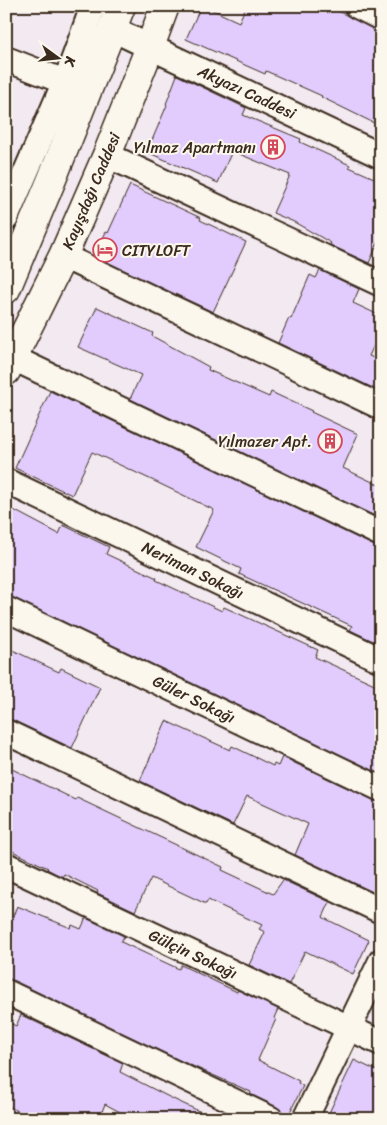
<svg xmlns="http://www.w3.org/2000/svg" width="387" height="1125" font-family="Sriracha,sans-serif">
  <rect width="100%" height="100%" fill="#f3eaf1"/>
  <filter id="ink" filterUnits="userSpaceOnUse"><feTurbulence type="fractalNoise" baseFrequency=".02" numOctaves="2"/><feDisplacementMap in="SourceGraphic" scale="10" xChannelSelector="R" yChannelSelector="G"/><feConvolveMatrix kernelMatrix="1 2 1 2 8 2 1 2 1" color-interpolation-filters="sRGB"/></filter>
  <g filter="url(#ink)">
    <g fill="#e1ccfd" stroke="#3b2a1e">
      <path d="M 201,6 L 204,6 L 239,22 L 246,6 L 327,6 L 348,16 L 375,30 L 381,32 L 381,115 L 376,124 L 321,97 L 322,96 L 266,71 L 265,74 L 186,39 Z"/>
      <path d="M 177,75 L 246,108 L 243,115 L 301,139 L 300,142 L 350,165 L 349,167 L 381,181 L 381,236 L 369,263 L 330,245 L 331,243 L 294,222 L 273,213 L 290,175 L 232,151 L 218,183 L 147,152 L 167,105 L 166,104 Z"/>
      <path d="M 130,185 L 201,218 L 200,220 L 246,242 L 213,312 L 94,256 L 106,232 L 108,233 Z"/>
      <path d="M 320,270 L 359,289 L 353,303 L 381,316 L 381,330 L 369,356 L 381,361 L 381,392 L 278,343 L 289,318 L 291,319 L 310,275 L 316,278 Z"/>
      <path d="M 97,307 L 153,333 L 152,336 L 209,367 L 208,370 L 269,397 L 271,392 L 312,411 L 311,412 L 358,434 L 343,468 L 381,486 L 381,519 L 130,399 L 141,375 L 78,347 Z"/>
      <path d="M 50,391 L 375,546 L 381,548 L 381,645 L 350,630 L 352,626 L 239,574 L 241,569 L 196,547 L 214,510 L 154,481 L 92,452 L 72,495 L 15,468 Z"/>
      <path d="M 6,506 L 59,534 L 63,525 L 109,547 L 106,554 L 157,578 L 156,580 L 222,611 L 224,607 L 318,650 L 315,657 L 381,687 L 381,774 L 12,597 L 6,595 Z"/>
      <path d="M 6,647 L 59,672 L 61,668 L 100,687 L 72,748 L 12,720 L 6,718 Z"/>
      <path d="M 166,721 L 230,750 L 232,746 L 273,766 L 274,764 L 278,766 L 282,757 L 375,801 L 381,803 L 381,896 L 295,855 L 308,824 L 247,796 L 233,825 L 140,781 Z"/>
      <path d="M 12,769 L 76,800 L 77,798 L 223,867 L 222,870 L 273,894 L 283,880 L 330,902 L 323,917 L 324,918 L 369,940 L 353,974 L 305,951 L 289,984 L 249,965 L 265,932 L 259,929 L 262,925 L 208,900 L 206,904 L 151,878 L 135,911 L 97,893 L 98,891 L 64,874 L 62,877 L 47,869 L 48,868 L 6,848 L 6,781 Z"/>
      <path d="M 17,906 L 71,928 L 72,925 L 81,929 L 86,918 L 124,936 L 121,942 L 179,969 L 181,965 L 237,992 L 238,990 L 278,1009 L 274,1018 L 276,1019 L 258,1060 L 299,1081 L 298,1083 L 303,1086 L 288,1116 L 283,1113 L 277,1107 L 250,1094 L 251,1092 L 179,1060 L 12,980 L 6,978 L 6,933 Z"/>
      <path d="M 21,1015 L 123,1063 L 120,1072 L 171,1098 L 216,1119 L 133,1119 L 105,1104 L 99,1119 L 33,1119 L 6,1105 L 6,1021 L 16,1026 Z"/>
      <path d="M 354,1060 L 381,1073 L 381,1106 L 375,1119 L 326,1119 Z"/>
    </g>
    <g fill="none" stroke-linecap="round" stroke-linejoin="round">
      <g stroke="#3b2a1e" stroke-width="28">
        <g id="minor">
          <path d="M 357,6 L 381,18"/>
          <path d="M 112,29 L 381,156"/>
          <path d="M 6,59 L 65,82"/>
          <path d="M 107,155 L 381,284"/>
          <path d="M 6,218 L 69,72 L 93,6"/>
          <path d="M 63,256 L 381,407"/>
          <path d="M 13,358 L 381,534"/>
          <path d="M 6,481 L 381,660"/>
          <path d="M 6,609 L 381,789"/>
          <path d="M 6,732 L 381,911"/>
          <path d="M 6,865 L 381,1043"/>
          <path d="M 6,992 L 271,1119"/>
          <path d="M 305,1119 L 381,961"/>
        </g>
      </g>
      <g stroke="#3b2a1e" stroke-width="31">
        <g id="major">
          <path d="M 6,289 L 52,179 L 121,6"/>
          <path d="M 6,371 L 63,256 L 107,155 L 150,47 L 165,6"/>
        </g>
      </g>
      <use href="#minor" stroke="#fbf7ec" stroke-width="24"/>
      <use href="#major" stroke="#fbf7ec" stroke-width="28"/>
    </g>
  </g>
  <defs>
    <g id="building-ring" transform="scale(1.25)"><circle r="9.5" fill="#fbf7ec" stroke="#d1495b" stroke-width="1.5"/><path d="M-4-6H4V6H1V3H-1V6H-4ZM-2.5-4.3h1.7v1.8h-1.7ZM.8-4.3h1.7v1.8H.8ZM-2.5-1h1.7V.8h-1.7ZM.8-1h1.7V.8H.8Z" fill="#d1495b"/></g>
    <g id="hotel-ring" transform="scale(1.25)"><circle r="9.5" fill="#fbf7ec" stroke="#d1495b" stroke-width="1.5"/><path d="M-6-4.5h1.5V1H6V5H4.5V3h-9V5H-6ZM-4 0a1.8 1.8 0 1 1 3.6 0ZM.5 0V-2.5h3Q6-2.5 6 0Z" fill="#d1495b"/></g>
  </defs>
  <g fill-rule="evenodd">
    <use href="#building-ring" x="273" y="147"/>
    <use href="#hotel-ring" x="105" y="250"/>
    <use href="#building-ring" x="330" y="441"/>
  </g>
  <g text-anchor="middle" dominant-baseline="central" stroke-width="4" stroke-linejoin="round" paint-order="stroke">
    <g font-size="16" fill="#3b2a1e" stroke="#fbf7ec">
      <text transform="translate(247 92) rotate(25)">Akyazı Caddesi</text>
      <text transform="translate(91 191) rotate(-67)">Kayışdağı Caddesi</text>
      <text transform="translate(193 570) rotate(26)">Neriman Sokağı</text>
      <text transform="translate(194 699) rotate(26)">Güler Sokağı</text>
      <text transform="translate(193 954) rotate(25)">Gülçin Sokağı</text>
    </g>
    <g font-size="16" fill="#3b2a1e" stroke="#fbf7ec" text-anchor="end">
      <text x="256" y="147">Yılmaz Apartmanı</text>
      <text x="122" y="250" text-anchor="start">CITYLOFT</text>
      <text x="312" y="441">Yılmazer Apt.</text>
    </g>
  </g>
  <rect width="387" height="1125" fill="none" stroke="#fbf7ec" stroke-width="25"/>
  <rect x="12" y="12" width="362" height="1100" fill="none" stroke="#3b2a1e" stroke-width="2" filter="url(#ink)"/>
  <g transform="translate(58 58) rotate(105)" stroke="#fbf7ec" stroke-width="4" paint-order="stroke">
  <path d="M0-4L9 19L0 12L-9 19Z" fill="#3b2a1e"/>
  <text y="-8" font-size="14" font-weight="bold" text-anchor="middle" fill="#3b2a1e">K</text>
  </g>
</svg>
